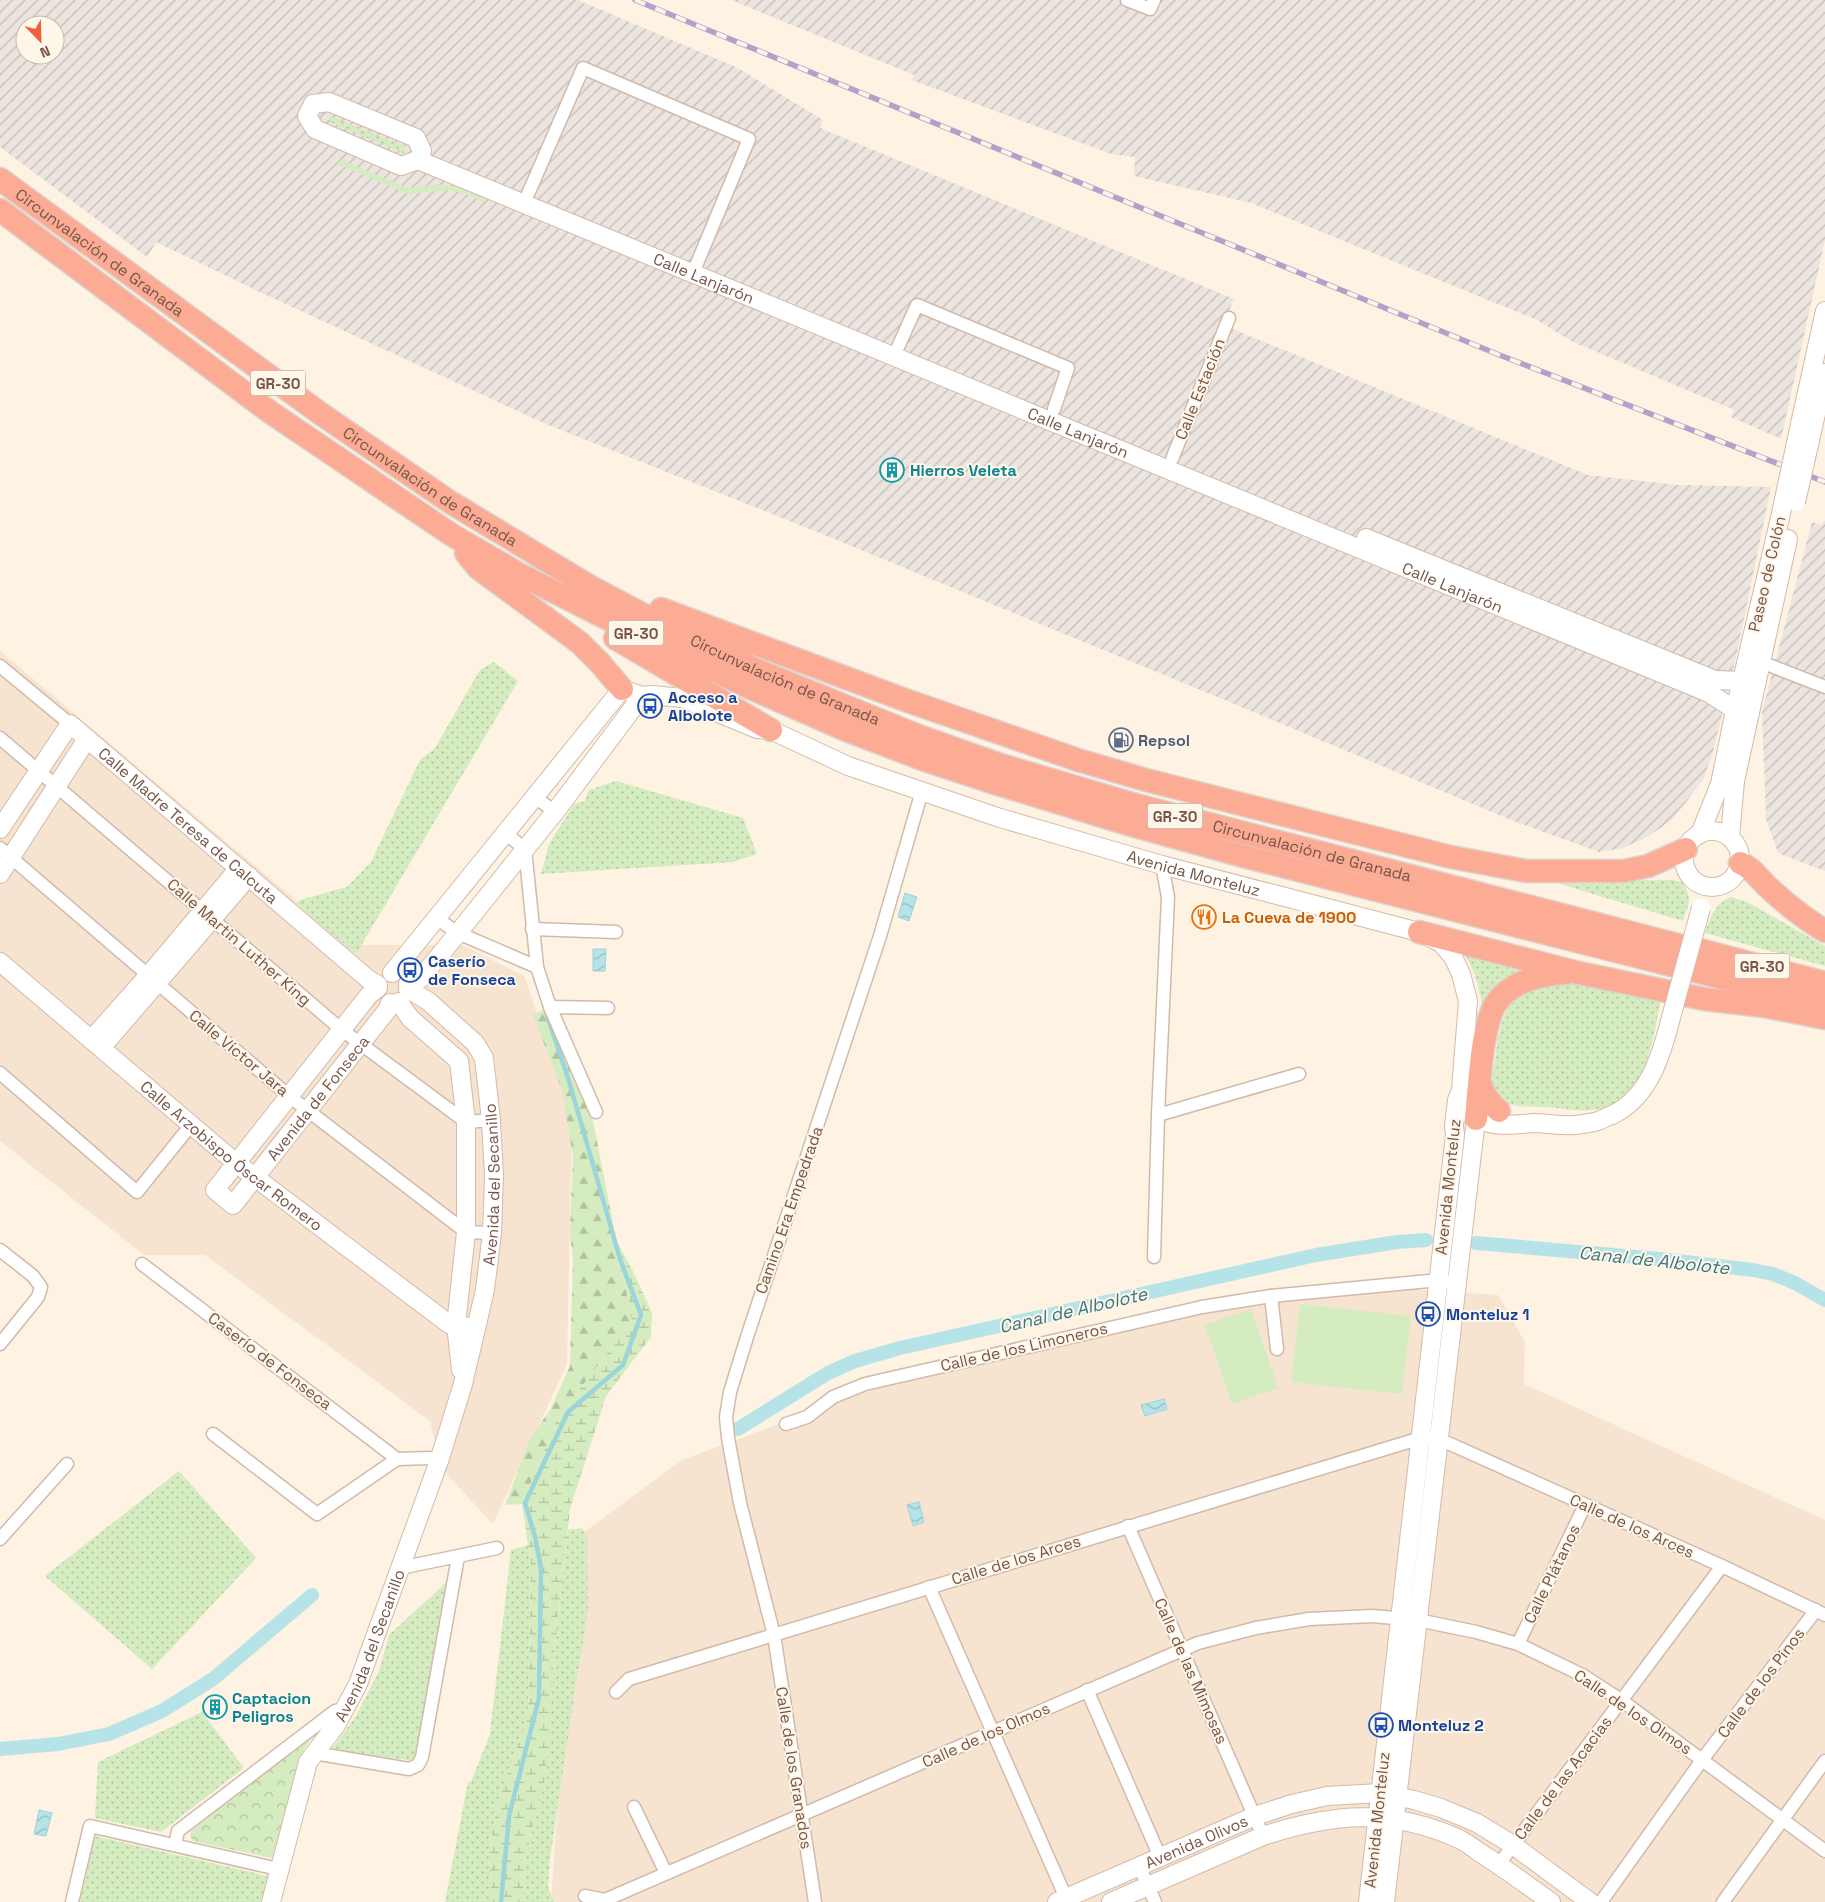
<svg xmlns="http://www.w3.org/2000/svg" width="1825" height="1902" font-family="'Space Grotesk',sans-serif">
  <defs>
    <pattern id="industrial-furrows" width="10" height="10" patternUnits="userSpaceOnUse" patternTransform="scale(1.25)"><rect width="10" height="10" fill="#ece4de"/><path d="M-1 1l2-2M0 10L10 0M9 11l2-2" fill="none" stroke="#c4bcb6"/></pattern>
    <pattern id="grass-dots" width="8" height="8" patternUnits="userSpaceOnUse" patternTransform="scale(1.25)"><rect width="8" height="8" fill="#d4ecc0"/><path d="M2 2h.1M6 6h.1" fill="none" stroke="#b1c29e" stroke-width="1.8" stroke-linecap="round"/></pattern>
    <pattern id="forest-firs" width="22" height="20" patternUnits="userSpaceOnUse" patternTransform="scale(1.25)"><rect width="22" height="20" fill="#d4ecc0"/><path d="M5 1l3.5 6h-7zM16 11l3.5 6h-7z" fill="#b1c29e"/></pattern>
    <pattern id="wetland-marsh" width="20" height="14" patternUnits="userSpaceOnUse" patternTransform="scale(1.25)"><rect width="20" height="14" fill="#d4ecc0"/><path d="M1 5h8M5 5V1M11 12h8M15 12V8" fill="none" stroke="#b1c29e"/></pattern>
    <pattern id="park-crowns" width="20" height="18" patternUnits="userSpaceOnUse" patternTransform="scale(1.25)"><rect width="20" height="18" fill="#d4ecc0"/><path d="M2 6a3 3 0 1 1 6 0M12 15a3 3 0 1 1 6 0" fill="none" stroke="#b1c29e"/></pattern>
    <pattern id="water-waves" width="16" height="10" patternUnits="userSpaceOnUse" patternTransform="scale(1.25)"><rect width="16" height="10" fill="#b6e3e8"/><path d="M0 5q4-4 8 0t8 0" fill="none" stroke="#99bbbe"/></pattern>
  </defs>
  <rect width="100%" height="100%" fill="#fef2e3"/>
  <g fill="#f6e3d0">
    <path d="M 0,651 L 349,945 L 462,945 L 524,976 L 572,1113 L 567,1364 L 493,1524 L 442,1469 L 430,1421 L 205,1255 L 144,1255 L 0,1141 Z"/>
    <path d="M 1394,1288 L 1498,1295 L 1525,1342 L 1524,1384 L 1825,1520 L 1825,1902 L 551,1902 L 576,1538 L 682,1460 L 868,1391 L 1236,1301 Z"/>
  </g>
  <g fill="url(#industrial-furrows)" fill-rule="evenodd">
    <path d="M 0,0 L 578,0 L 738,68 L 823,120 L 820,128 L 1234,299 L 1223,325 L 1588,475 L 1679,485 L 1771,487 L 1736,657 L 1712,756 L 1703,780 L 1673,819 L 1649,836 L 1623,848 L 1599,852 L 1511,820 L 1244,708 L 827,536 L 546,424 L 262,293 L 156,242 L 147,257 L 0,147 ZM 25,25 L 55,25 L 55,55 L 25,55 Z"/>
    <path d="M 731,0 L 1825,0 L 1825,240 L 1781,439 L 1731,417 L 1734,410 L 1571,341 L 1537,320 L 1251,203 L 1134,176 L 1135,157 L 1111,154 L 912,80 L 914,75 Z"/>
    <path d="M 1825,520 L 1825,871 L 1778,853 L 1766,819 L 1762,712 L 1812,522 L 1822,525 Z"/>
  </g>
  <g fill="url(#grass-dots)">
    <path d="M 330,116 L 406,147 L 406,152 L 403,153 L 330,122 Z"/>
    <path d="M 494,662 L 518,681 L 356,954 L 296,904 L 300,900 L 347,887 L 371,862 L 420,760 L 435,748 L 480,670 Z"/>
    <path d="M 616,781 L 743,818 L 757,854 L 732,862 L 541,874 L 549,844 L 574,804 L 585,801 L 589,790 Z"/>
    <path d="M 1673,880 L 1682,882 C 1693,898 1689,904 1683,921 L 1550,881 Z"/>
    <path d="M 1731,897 L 1747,902 L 1825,946 L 1825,966 L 1705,933 C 1711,917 1714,904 1731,897 Z"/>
    <path d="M 1465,955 L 1524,968 C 1504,977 1493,987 1482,1005 C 1479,986 1475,971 1465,955 Z"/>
    <path d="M 1585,982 L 1661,1000 C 1653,1036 1647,1098 1604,1108 C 1586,1113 1566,1109 1547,1107 C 1532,1106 1508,1109 1497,1097 C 1488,1088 1493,1071 1495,1060 C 1503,989 1519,987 1585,982 Z"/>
    <path d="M 179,1471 L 256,1558 L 152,1669 L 45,1576 Z"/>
    <path d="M 582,1528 L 587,1535 L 588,1612 L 576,1683 L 550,1859 L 548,1887 L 554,1902 L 522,1902 L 526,1857 L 546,1775 L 556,1634 L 568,1530 Z"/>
    <path d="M 528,1545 L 531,1565 L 528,1715 L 497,1805 L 489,1855 L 492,1902 L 445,1902 L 468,1782 L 471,1782 L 490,1734 L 511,1550 Z"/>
    <path d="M 450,1579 L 415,1761 L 331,1750 L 356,1716 L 379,1671 L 389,1635 Z"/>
    <path d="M 202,1712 L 244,1768 L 161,1832 L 95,1818 L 98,1762 Z"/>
    <path d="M 95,1836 L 272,1877 L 266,1902 L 80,1902 Z"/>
  </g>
  <path fill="url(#forest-firs)" d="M 545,1009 L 593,1121 L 632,1320 L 557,1420 L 522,1504 L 505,1505 L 531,1437 L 550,1410 L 570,1366 L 573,1260 L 570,1234 L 573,1157 L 562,1090 L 533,1015 Z"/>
  <path fill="url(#wetland-marsh)" d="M 617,1242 L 634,1273 L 652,1313 L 651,1337 L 606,1396 L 570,1509 L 556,1634 L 546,1775 L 526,1857 L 522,1902 L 492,1902 L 489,1855 L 497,1805 L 528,1715 L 531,1565 L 522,1504 L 557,1420 L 632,1320 Z"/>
  <path fill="url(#park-crowns)" d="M 317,1728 L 299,1758 L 276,1859 L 193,1841 L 190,1836 L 191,1831 Z"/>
  <g fill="#d4ecc0">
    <path d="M 341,160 L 408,188 C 420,189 431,184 444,185 C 458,186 470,192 483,197 L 485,202 L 459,192 L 445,190 L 408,194 L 337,164 Z"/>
    <path d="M 1300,1304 L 1411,1316 L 1402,1394 L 1291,1382 Z"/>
    <path d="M 1251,1309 L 1278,1388 L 1232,1404 L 1205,1325 Z"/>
  </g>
  <g fill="url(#water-waves)" stroke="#9bd4db">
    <path d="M 905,893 L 917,897 L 909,921 L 898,917 Z"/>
    <path d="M 593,949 L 606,949 L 605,971 L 593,971 Z"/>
    <path d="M 1164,1399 L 1167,1409 L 1145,1416 L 1141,1405 Z"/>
    <path d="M 919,1502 L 924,1522 L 913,1526 L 907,1505 Z"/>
    <path d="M 39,1810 L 52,1813 L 46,1836 L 34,1834 Z"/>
  </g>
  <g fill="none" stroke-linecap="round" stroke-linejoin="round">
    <path stroke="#9bd4db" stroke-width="4.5" d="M 501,1902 L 509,1816 L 539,1698 L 541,1568 L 535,1537 L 525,1503 L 568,1412 L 623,1365 L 641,1315 L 620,1259 L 569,1081 L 547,1015"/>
    <g stroke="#b6e3e8" stroke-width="14">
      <path d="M 1476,1243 L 1660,1259 L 1753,1270 L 1773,1274 L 1795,1283 L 1825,1300"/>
      <path d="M 738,1429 L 828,1373 L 855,1361 L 900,1348 L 1316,1255 L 1397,1242 L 1426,1240"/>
      <path d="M 0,1749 L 58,1744 L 109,1734 L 162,1711 L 213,1679 L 312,1595"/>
    </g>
    <g stroke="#d2baab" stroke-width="15">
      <g id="street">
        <path d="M 1127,0 L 1150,9 L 1154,0"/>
        <path d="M 528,194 L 583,68 L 749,139 L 693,273"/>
        <path d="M 898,347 L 917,305 L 1068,368 L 1054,409"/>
        <path d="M 1172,459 L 1229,318"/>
        <path d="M 1761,662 L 1825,687"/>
        <path d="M 0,666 L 70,724"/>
        <path d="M 0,738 L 342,1030 L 466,1122 L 491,1120"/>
        <path d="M 535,797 L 555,812"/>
        <path d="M 505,833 L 525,849 L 537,967 L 550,1007 L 596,1112"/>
        <path d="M 0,848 L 289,1096 L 466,1232 L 492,1233"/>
        <path d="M 436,918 L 458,933 L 537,967"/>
        <path d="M 532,929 L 616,932"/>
        <path d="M 550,1007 L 608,1008"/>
        <path d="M 0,1073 L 137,1192 L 191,1125"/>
        <path d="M 1158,1115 L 1299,1074"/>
        <path d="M 0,1250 L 33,1276 L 41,1287 L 38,1297 L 0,1344"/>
        <path d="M 1154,1257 L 1158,1115 L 1168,897 L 1162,865"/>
        <path d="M 142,1264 L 397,1459"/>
        <path d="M 1271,1296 L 1277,1349"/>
        <path d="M 786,1424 L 807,1417 L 833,1397 L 865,1384 L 1202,1307 L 1271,1296 L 1429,1281 L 1457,1282"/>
        <path d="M 213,1434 L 317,1514 L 397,1459 L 430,1458 L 439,1461"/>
        <path d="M 1128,1526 L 1263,1836"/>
        <path d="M 0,1539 L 67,1464"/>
        <path d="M 400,1568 L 497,1548"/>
        <path d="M 929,1587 L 1066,1898"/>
        <path d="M 1518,1644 L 1585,1505"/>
        <path d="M 1087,1690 L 1160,1857"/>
        <path d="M 616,1692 L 629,1679 L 1421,1438 L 1448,1443 L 1722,1566 L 1825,1615"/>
        <path d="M 314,1753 L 409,1769 L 418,1765 L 422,1757 L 458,1557"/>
        <path d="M 634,1807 L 666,1873"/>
        <path d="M 175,1845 L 178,1831 L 335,1711 L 344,1710"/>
        <path d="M 1499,1864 L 1722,1566"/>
        <path d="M 1139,1866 L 1155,1902"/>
        <path d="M 585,1896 L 605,1900 L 1198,1643 L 1256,1628 L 1309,1619 L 1372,1616 L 1418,1620 L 1476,1632 L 1518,1644 L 1584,1676 L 1621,1700 L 1825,1851"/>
        <path d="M 72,1902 L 90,1826 L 278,1869"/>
        <path d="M 815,1902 L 774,1635 L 740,1503 L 728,1438 L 726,1417 L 730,1392 L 747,1337 L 880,936 L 922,791"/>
        <path d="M 1601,1902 L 1702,1760 L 1816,1610"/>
        <path d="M 1723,1902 L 1825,1761"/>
      </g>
    </g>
    <g stroke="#d5baa8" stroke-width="20">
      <g id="secondary">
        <path id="s1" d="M 418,160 L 422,151 L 416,138 L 329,102 L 313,104 L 307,116 L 315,129 L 401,166 L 418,160 L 1709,693 L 1735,710"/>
        <path d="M 1800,424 L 1825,311"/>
        <path d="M 1813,427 L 1825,373"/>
        <path d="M 1366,538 L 1715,680 L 1743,681"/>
        <path id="s2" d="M 0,829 L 70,724 L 368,979 L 378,985"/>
        <circle cx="1712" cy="859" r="28"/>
        <path d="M 1700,834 L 1720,784 L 1735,710 L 1780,518"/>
        <path d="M 1730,837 L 1735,781 L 1788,539"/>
        <path d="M 0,874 L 87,739"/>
        <path id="s3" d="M 0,962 L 236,1163 L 449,1324 L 476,1328"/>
        <path id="s4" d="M 392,973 L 622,689 L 642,696 L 652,695 L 682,698 L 757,729 L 771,730 L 848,766 L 1000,818 L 1162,865 L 1419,932 L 1441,943 L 1453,957 L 1461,974 L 1468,1001 L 1461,1090 L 1457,1100 L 1454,1126 L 1455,1135 L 1368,1902"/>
        <path d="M 408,984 L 420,979 L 458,933 L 555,812 L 642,696"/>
        <path id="s5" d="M 378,988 L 369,995 L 215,1190 L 233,1205 L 388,1009 L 390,1003"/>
        <path d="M 399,1002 L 410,1018 L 459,1061 L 466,1122 L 466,1232 L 456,1325 L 461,1370"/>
        <path d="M 91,1040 L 148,976 L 239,868"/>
        <path d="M 101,1048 L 249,876"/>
        <path d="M 1469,1111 C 1484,1129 1512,1125 1533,1123 C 1543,1123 1554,1125 1564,1125 C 1574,1126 1585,1124 1594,1122 C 1600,1121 1606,1117 1612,1115 C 1652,1096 1663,1049 1673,1010"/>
        <path id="s6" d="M 271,1902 L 308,1762 L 336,1725 L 358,1684 L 439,1461 L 463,1384 L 485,1290 L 492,1233 L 494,1176 L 491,1120 L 484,1058 L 475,1043 L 428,1001 L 408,989"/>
        <path id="s7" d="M 1057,1902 L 1255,1816 L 1292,1804 L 1327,1796 L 1380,1793 L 1414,1800 L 1441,1808 L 1477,1823 L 1513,1845 L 1590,1902"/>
        <path d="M 1111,1902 L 1263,1836 C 1333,1813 1391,1808 1459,1839 C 1467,1843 1475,1849 1482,1854 C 1506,1869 1528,1886 1551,1902"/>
        <path d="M 1385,1902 L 1476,1119"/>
      </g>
    </g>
    <g stroke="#dcd3cf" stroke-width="25">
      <g id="highway">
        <path id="s8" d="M 0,179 L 321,414 L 450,502 L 589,586 L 661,624 L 757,670 L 916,735 L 1001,765 L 1136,805 L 1678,945"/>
        <path d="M 0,210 L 270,412 L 452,535 L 519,574 L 662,646 L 755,690 L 846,730 L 925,760 L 995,783 L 1131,825 L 1243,856 L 1671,965"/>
        <path d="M 466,553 L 478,568 L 580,643 L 599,662 L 622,689"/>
        <path d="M 661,609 L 908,701 L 1078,760 L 1146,780 L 1451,857 L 1526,871 L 1624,871 L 1648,866 L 1686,849"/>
        <path d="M 615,638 L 771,730"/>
        <path d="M 1740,863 C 1753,868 1759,879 1769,888 C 1786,904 1805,919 1825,931"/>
        <path d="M 1419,932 L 1579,973 L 1704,999 L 1764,1006 L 1825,1018"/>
        <path d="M 1700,950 L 1825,983"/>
        <path d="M 1695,971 L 1825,1004"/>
        <path d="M 1480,1083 C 1484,1095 1489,1103 1499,1111"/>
        <path d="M 1476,1119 C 1479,1090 1481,1029 1495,1005 C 1509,982 1540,974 1566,973"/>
      </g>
    </g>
    <use href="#street" stroke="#fff" stroke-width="12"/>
    <use href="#secondary" stroke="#fff" stroke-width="18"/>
    <use href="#highway" stroke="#fcab95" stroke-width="22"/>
    <g stroke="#b4a0c8" stroke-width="5.5">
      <path id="rail" d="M 635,0 L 1497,354 L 1825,482"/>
    </g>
    <use href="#rail" stroke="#fff6ea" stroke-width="4" stroke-dasharray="11" stroke-linecap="butt"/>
    <g stroke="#d5baa8" stroke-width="20" stroke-linecap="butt">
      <g id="secondary-bridge">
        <path d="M 1796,502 L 1813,427"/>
        <path d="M 1780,518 L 1800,424"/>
        <path d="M 1673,1010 L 1701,908"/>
      </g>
    </g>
    <use href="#secondary-bridge" stroke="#fff" stroke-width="18"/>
  </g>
  <defs>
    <g id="building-ring" transform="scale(1.25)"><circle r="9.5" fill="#fff6ea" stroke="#0f9aa8" stroke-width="1.5"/><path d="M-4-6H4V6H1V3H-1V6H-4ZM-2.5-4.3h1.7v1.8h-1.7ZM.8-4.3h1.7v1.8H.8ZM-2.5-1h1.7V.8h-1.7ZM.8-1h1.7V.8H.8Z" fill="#0f9aa8"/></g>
    <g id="bus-ring" transform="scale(1.25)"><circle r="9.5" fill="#fff6ea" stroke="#1a4fb4" stroke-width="1.5"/><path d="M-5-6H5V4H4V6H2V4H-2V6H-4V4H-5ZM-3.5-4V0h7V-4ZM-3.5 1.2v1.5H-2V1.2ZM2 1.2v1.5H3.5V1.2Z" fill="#1a4fb4"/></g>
    <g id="fuel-ring" transform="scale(1.25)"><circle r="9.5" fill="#fff6ea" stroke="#5c6f8a" stroke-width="1.5"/><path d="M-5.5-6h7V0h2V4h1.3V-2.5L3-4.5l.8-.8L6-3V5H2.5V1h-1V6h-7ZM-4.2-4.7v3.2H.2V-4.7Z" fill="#5c6f8a"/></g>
    <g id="restaurant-ring" transform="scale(1.25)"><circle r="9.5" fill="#fff6ea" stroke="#e8710a" stroke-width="1.5"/><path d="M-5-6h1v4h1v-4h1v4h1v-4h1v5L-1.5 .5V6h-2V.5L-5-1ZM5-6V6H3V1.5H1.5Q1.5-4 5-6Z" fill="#e8710a"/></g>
  </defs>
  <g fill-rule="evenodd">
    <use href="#building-ring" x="892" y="470"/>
    <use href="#bus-ring" x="650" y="706"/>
    <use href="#fuel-ring" x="1121" y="740"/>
    <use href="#restaurant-ring" x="1204" y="917"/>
    <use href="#bus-ring" x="410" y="970"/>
    <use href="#bus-ring" x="1428" y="1314"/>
    <use href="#building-ring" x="215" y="1707"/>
    <use href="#bus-ring" x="1381" y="1725"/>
  </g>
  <g text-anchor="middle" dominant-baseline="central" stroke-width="4" stroke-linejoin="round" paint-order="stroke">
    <g fill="#fff6ea" stroke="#a08678" stroke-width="1">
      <rect x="250.5" y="370.5" width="55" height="25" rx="4"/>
      <rect x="608.5" y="620.5" width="55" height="25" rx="4"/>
      <rect x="1147.5" y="803.5" width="55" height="25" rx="4"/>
      <rect x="1734.5" y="953.5" width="55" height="25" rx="4"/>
    </g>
    <g font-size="15" font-weight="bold" fill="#775647">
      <text x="278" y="383">GR-30</text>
      <text x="636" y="633">GR-30</text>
      <text x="1175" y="816">GR-30</text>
      <text x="1762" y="966">GR-30</text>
    </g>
    <g font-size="16" fill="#775647" stroke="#fff6ea">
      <text stroke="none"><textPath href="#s8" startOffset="124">Circunvalación de Granada</textPath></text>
      <text stroke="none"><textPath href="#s1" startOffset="584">Calle Lanjarón</textPath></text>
      <text transform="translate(1200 389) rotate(-68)">Calle Estación</text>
      <text stroke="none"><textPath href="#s1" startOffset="989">Calle Lanjarón</textPath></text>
      <text stroke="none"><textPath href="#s8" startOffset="529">Circunvalación de Granada</textPath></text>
      <text transform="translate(1767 574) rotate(-77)">Paseo de Colón</text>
      <text stroke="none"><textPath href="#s1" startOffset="1394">Calle Lanjarón</textPath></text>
      <text stroke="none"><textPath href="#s8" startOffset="934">Circunvalación de Granada</textPath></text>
      <text stroke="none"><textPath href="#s2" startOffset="282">Calle Madre Teresa de Calcuta</textPath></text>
      <text stroke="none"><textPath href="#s8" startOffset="1489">Circunvalación de Granada</textPath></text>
      <text stroke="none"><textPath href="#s4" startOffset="969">Avenida Monteluz</textPath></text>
      <text transform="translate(239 942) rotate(41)">Calle Martin Luther King</text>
      <text transform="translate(239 1053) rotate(40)">Calle Víctor Jara</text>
      <text stroke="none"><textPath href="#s5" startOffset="420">Avenida de Fonseca</textPath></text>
      <text stroke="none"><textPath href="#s3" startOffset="302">Calle Arzobispo Óscar Romero</textPath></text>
      <text stroke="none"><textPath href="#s6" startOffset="758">Avenida del Secanillo</textPath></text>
      <text transform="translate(1448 1187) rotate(-84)">Avenida Monteluz</text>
      <text transform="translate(789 1210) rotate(-71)">Camino Era Empedrada</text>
      <text transform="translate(1024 1347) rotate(-13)">Calle de los Limoneros</text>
      <text transform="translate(270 1361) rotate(37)">Caserío de Fonseca</text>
      <text transform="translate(1632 1526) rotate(24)">Calle de los Arces</text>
      <text transform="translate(1016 1560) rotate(-17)">Calle de los Arces</text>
      <text transform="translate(1552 1574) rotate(-64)">Calle Plátanos</text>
      <text stroke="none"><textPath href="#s6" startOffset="278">Avenida del Secanillo</textPath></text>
      <text transform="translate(1191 1671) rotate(66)">Calle de las Mimosas</text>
      <text transform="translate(1761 1683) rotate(-53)">Calle de los Pinos</text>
      <text transform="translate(1633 1712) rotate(34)">Calle de los Olmos</text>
      <text transform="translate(986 1735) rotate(-24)">Calle de los Olmos</text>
      <text transform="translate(794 1768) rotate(81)">Calle de los Granados</text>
      <text transform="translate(1563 1778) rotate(-53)">Calle de las Acacias</text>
      <text transform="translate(1377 1820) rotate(-84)">Avenida Monteluz</text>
      <text stroke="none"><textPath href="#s7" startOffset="152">Avenida Olivos</textPath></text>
    </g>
    <g font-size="16" font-weight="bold" fill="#0d838f" stroke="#fff6ea" text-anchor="start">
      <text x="910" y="470">Hierros Veleta</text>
      <text x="232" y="1698">Captacion<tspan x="232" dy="18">Peligros</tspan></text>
    </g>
    <g font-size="16" font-weight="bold" fill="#164399" stroke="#fff6ea" text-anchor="start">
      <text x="668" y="697">Acceso a<tspan x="668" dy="18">Albolote</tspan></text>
      <text x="428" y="961">Caserío<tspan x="428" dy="18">de Fonseca</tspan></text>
      <text x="1446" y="1314">Monteluz 1</text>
      <text x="1398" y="1725">Monteluz 2</text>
    </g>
    <g font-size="16" font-weight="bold" fill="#4e5e75" stroke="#fff6ea" text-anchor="start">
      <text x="1138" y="740">Repsol</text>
    </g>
    <g font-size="16" font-weight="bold" fill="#c56008" stroke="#fff6ea" text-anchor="start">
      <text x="1222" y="917">La Cueva de 1900</text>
    </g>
    <g font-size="18" font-style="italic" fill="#3a767e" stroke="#fff6ea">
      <text transform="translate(1654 1260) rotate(6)">Canal de Albolote</text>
      <text transform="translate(1073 1310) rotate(-13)">Canal de Albolote</text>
    </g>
  </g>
  <g transform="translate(40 40) rotate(157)"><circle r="24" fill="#fff6ea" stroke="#c9b6a9"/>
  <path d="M0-4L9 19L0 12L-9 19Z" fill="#ef5f40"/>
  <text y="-8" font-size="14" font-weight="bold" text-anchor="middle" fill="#775647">N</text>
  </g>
</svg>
